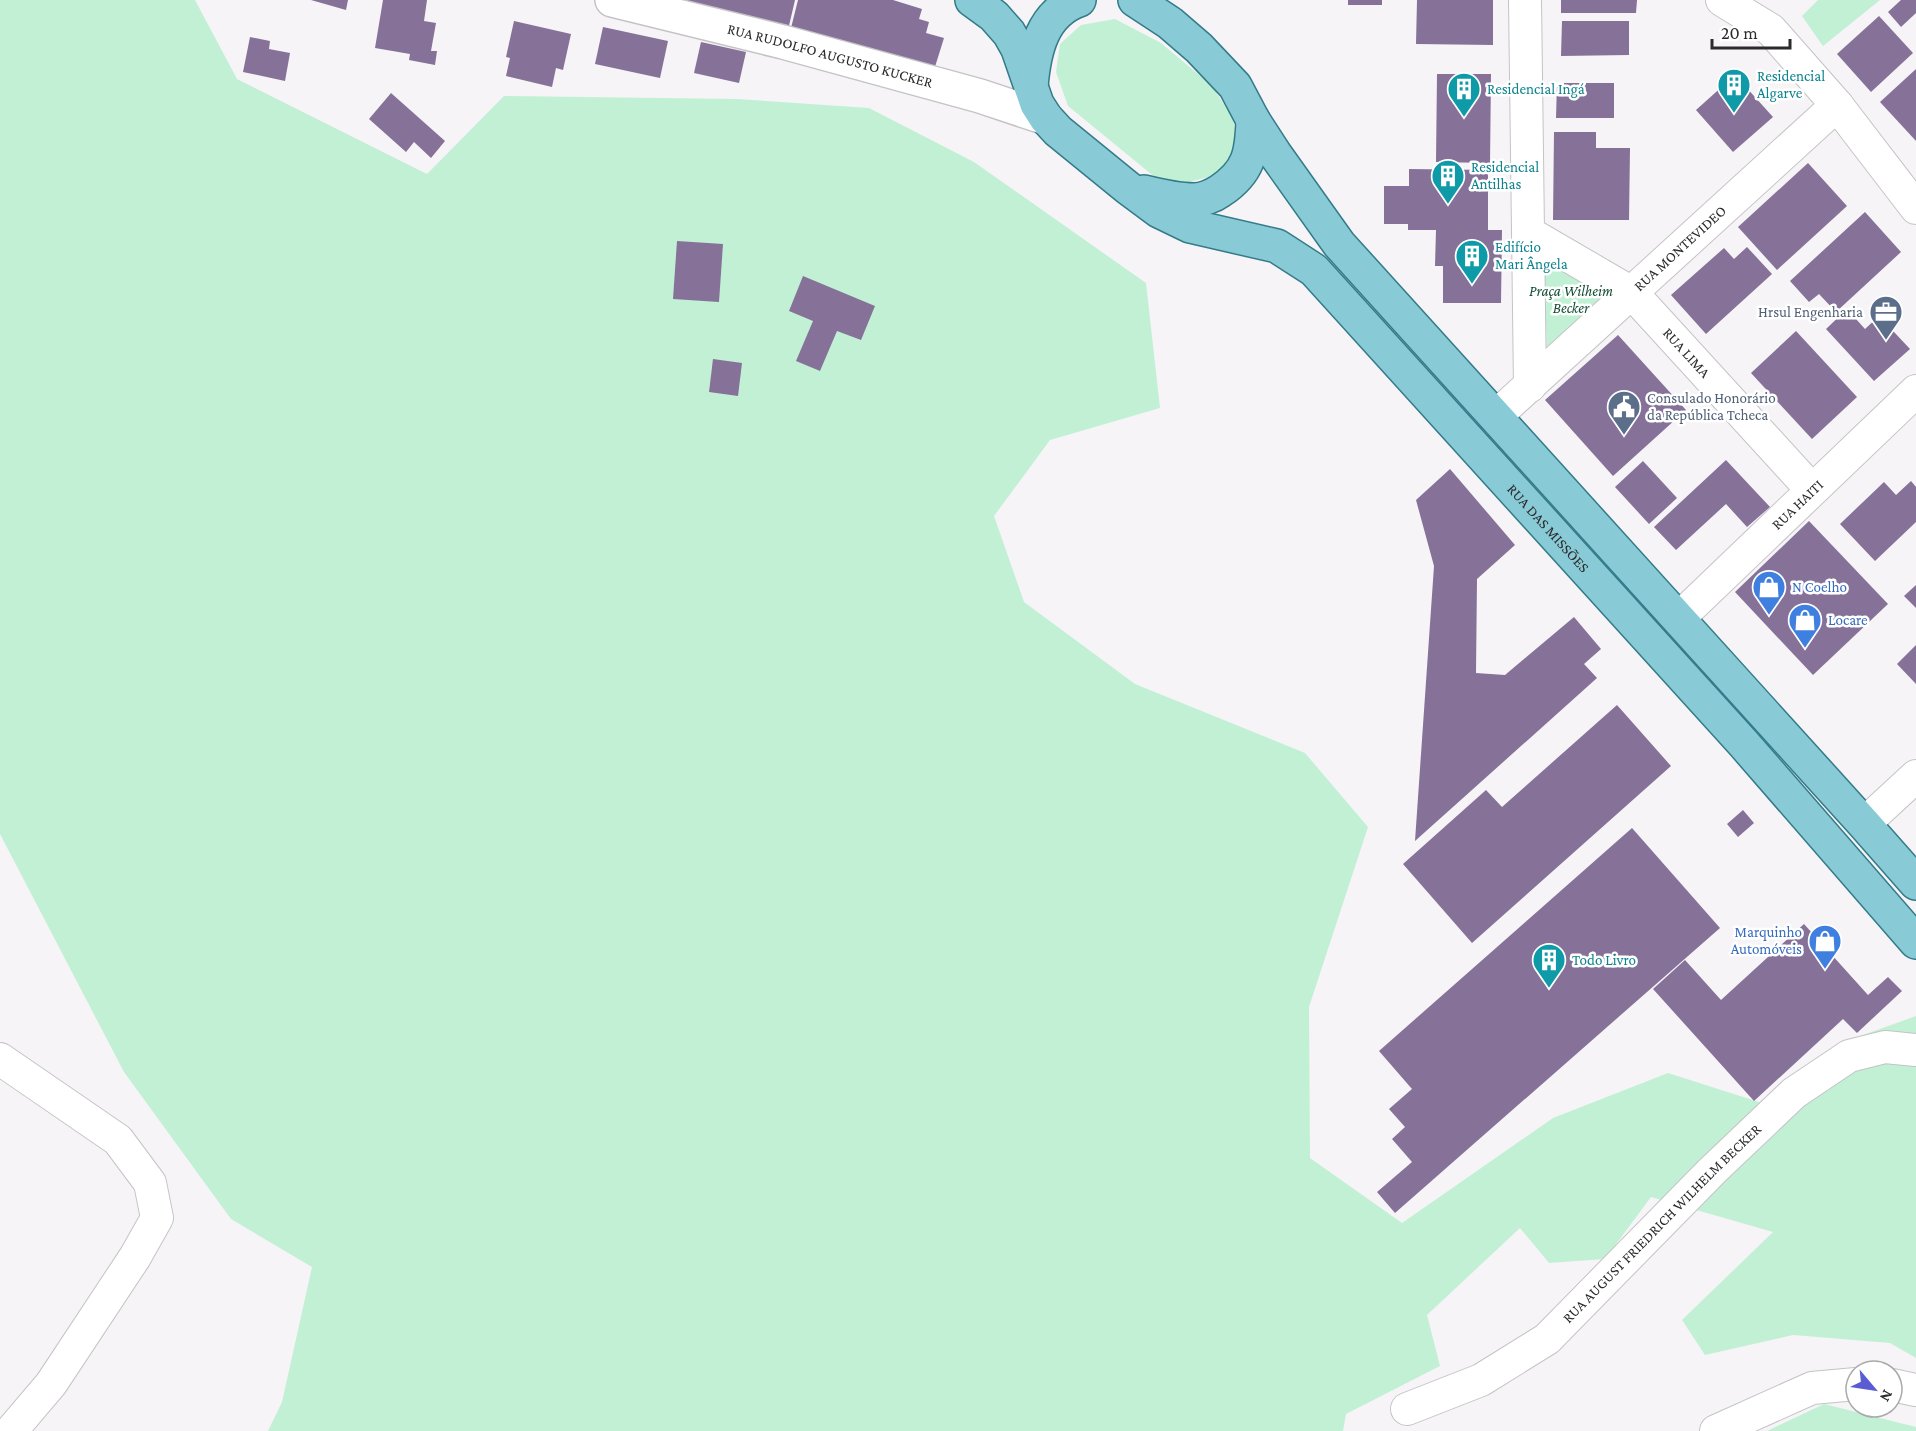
<svg xmlns="http://www.w3.org/2000/svg" width="1916" height="1431" font-family="'Crimson Pro',serif">
  <rect width="100%" height="100%" fill="#f6f4f7"/>
  <g fill="#c2f0d5">
    <path d="M 0,0 L 195,0 L 237,79 L 427,174 L 504,96 L 737,99 L 869,108 L 974,162 L 1146,283 L 1160,408 L 1050,440 L 994,516 L 1024,602 L 1135,684 L 1305,753 L 1368,827 L 1309,1007 L 1310,1158 L 1402,1223 L 1553,1118 L 1668,1073 L 1762,1103 L 1852,1039 L 1916,1016 L 1916,1358 L 1890,1343 L 1793,1335 L 1705,1355 L 1682,1320 L 1773,1232 L 1651,1197 L 1605,1259 L 1549,1263 L 1520,1228 L 1427,1315 L 1440,1366 L 1346,1414 L 1343,1431 L 268,1431 L 282,1402 L 312,1267 L 231,1219 L 124,1072 L 0,834 Z"/>
    <path d="M 1818,0 L 1880,0 L 1823,46 L 1802,16 Z"/>
    <path d="M 1115,19 L 1161,43 L 1211,85 L 1233,118 L 1236,140 L 1229,161 L 1212,176 L 1185,183 L 1156,178 L 1068,106 L 1056,72 L 1060,44 L 1081,25 Z"/>
    <path d="M 1544,253 L 1616,298 L 1547,355 Z"/>
    <path d="M 1824,1404 L 1916,1427 L 1916,1431 L 1767,1431 Z"/>
  </g>
  <g fill="#867199">
    <path d="M 311,0 L 348,0 L 346,10 Z"/>
    <path d="M 383,0 L 427,0 L 424,21 L 436,23 L 431,51 L 437,51 L 435,65 L 409,60 L 410,54 L 375,48 Z"/>
    <path d="M 682,0 L 795,0 L 788,30 L 681,4 Z"/>
    <path d="M 798,0 L 893,0 L 922,9 L 919,19 L 929,22 L 926,33 L 944,38 L 934,70 L 791,28 Z"/>
    <rect x="1348" y="0" width="34" height="5"/>
    <path d="M 1417,0 L 1493,0 L 1493,45 L 1416,44 Z"/>
    <path d="M 1561,0 L 1637,0 L 1636,13 L 1561,13 Z"/>
    <path d="M 1901,0 L 1916,0 L 1916,13 L 1901,27 L 1888,12 Z"/>
    <path d="M 1879,16 L 1913,53 L 1871,92 L 1837,54 Z"/>
    <path d="M 514,21 L 571,34 L 563,70 L 556,68 L 552,87 L 506,76 L 510,58 L 506,57 Z"/>
    <path d="M 1562,21 L 1629,21 L 1629,55 L 1561,56 Z"/>
    <path d="M 603,27 L 668,41 L 660,78 L 595,64 Z"/>
    <path d="M 250,37 L 270,41 L 269,49 L 290,53 L 285,81 L 243,72 Z"/>
    <path d="M 701,42 L 746,52 L 739,83 L 694,73 Z"/>
    <path d="M 1916,69 L 1916,141 L 1880,102 Z"/>
    <path d="M 1437,74 L 1491,74 L 1490,163 L 1436,162 Z"/>
    <path d="M 1735,75 L 1773,117 L 1733,152 L 1696,110 Z"/>
    <path d="M 1557,83 L 1614,83 L 1614,118 L 1556,118 Z"/>
    <path d="M 391,93 L 445,141 L 431,158 L 414,142 L 406,152 L 369,119 Z"/>
    <path d="M 1554,132 L 1596,132 L 1596,148 L 1630,148 L 1629,220 L 1553,220 Z"/>
    <path d="M 1808,163 L 1847,206 L 1777,270 L 1738,227 Z"/>
    <path d="M 1409,169 L 1488,170 L 1488,230 L 1502,230 L 1501,303 L 1443,303 L 1443,266 L 1435,266 L 1436,230 L 1408,230 L 1408,224 L 1384,224 L 1384,186 L 1409,186 Z"/>
    <path d="M 1865,212 L 1901,252 L 1836,312 L 1819,294 L 1809,302 L 1790,281 Z"/>
    <path d="M 677,241 L 723,244 L 719,302 L 673,299 Z"/>
    <path d="M 1747,247 L 1772,274 L 1706,334 L 1671,295 L 1724,248 L 1734,259 Z"/>
    <path d="M 803,276 L 875,306 L 861,340 L 837,331 L 820,371 L 796,361 L 813,321 L 789,311 Z"/>
    <path d="M 1847,309 L 1865,329 L 1879,316 L 1910,349 L 1874,381 L 1826,329 Z"/>
    <path d="M 1796,331 L 1857,397 L 1812,439 L 1751,373 Z"/>
    <path d="M 1618,335 L 1686,410 L 1613,476 L 1545,400 Z"/>
    <path d="M 713,359 L 742,363 L 738,396 L 709,392 Z"/>
    <path d="M 1726,460 L 1770,507 L 1747,527 L 1726,504 L 1676,550 L 1654,527 Z"/>
    <path d="M 1643,461 L 1677,498 L 1649,524 L 1615,487 Z"/>
    <path d="M 1450,469 L 1515,545 L 1477,579 L 1476,673 L 1505,675 L 1574,617 L 1601,649 L 1584,664 L 1597,678 L 1415,841 L 1434,566 L 1416,500 Z"/>
    <path d="M 1911,481 L 1916,487 L 1916,522 L 1875,561 L 1840,524 L 1884,482 L 1896,495 Z"/>
    <path d="M 1809,521 L 1888,604 L 1813,675 L 1735,592 Z"/>
    <path d="M 1916,585 L 1916,608 L 1904,596 Z"/>
    <path d="M 1916,645 L 1916,684 L 1897,664 Z"/>
    <path d="M 1617,705 L 1671,766 L 1472,943 L 1403,864 L 1486,790 L 1502,807 Z"/>
    <path d="M 1743,810 L 1754,823 L 1738,837 L 1727,824 Z"/>
    <path d="M 1632,828 L 1720,928 L 1395,1213 L 1377,1192 L 1412,1162 L 1392,1139 L 1405,1127 L 1389,1109 L 1412,1089 L 1379,1051 Z"/>
    <path d="M 1804,924 L 1868,995 L 1888,977 L 1902,991 L 1857,1033 L 1843,1019 L 1754,1101 L 1653,989 L 1685,960 L 1721,1000 Z"/>
  </g>
  <g fill="none" stroke-linecap="round" stroke-linejoin="round">
    <g stroke="#c5c3c6" stroke-width="34">
      <g id="minor">
        <path d="M 1525,0 L 1530,386"/>
        <path d="M 1722,0 L 1771,30 L 1837,105 L 1916,208"/>
        <path id="s1" d="M 1529,233 L 1632,293 L 1812,490"/>
        <path id="s2" d="M 1496,416 L 1837,105"/>
        <path id="s3" d="M 1679,618 L 1916,391"/>
        <path d="M 1864,824 L 1916,776"/>
        <path d="M 0,1059 L 118,1140 L 150,1183 L 157,1218 L 135,1257 L 51,1384 L 11,1431"/>
        <path d="M 1892,1385 L 1916,1390"/>
        <path id="s4" d="M 1407,1409 L 1481,1380 L 1547,1339 L 1712,1171 L 1794,1093 L 1849,1056 L 1885,1047 L 1916,1050"/>
        <path d="M 1716,1431 L 1812,1388 L 1856,1384"/>
      </g>
    </g>
    <g stroke="#c5c3c6" stroke-width="36">
      <g id="tertiary">
        <path id="s5" d="M 612,0 L 783,42 L 980,96 L 1046,118"/>
      </g>
    </g>
    <g stroke="#347b88" stroke-width="36">
      <g id="primary">
        <path id="s6" d="M 972,0 L 994,16 L 1009,33 L 1018,49 L 1037,104 L 1046,118 L 1058,131 L 1128,188 L 1159,211 L 1190,226 L 1277,246 L 1314,270 L 1744,744 L 1916,942"/>
        <path d="M 1135,0 L 1170,23 L 1199,48 L 1235,86 L 1253,120 L 1275,154 L 1339,244 L 1864,824 L 1916,883"/>
        <path d="M 1031,86 C 1034,51 1042,13 1079,0"/>
        <path d="M 1144,192 C 1160,196 1177,200 1194,200 C 1202,200 1213,196 1220,191 C 1249,172 1252,153 1253,120"/>
      </g>
    </g>
    <use href="#minor" stroke="#fff" stroke-width="32"/>
    <use href="#tertiary" stroke="#fff" stroke-width="33"/>
    <use href="#primary" stroke="#88cad6" stroke-width="33"/>
  </g>
  <defs>
    <g id="building-pin" transform="scale(1.725)"><path d="M0 17L-7.5 6A9.5 9.5 0 1 1 7.5 6Z" fill="#0f9aa8" stroke="#fff"/><path d="M-4-6H4V6H1V3H-1V6H-4ZM-2.5-4.3h1.7v1.8h-1.7ZM.8-4.3h1.7v1.8H.8ZM-2.5-1h1.7V.8h-1.7ZM.8-1h1.7V.8H.8Z" fill="#fff"/></g>
    <g id="office-pin" transform="scale(1.725)"><path d="M0 17L-7.5 6A9.5 9.5 0 1 1 7.5 6Z" fill="#5c6f8a" stroke="#fff"/><path d="M-6-3h4V-5.5h4V-3h4V5H-6ZM-1-4.5V-3h2v-1.5ZM-6 0V1H6V0Z" fill="#fff"/></g>
    <g id="civic-pin" transform="scale(1.725)"><path d="M0 17L-7.5 6A9.5 9.5 0 1 1 7.5 6Z" fill="#5c6f8a" stroke="#fff"/><path d="M-.6-6.5H3V-4.5H.6V-3L4-1V1h2V6H-6V1h2V-1L-.6-3ZM-1.2 2.5V6h2.4V2.5Z" fill="#fff"/></g>
    <g id="shop-pin" transform="scale(1.725)"><path d="M0 17L-7.5 6A9.5 9.5 0 1 1 7.5 6Z" fill="#3f7fe0" stroke="#fff"/><path d="M-5-2.5h2.3a2.7 3.5 0 0 1 5.4 0H5L5.5 6h-11ZM-1.5-2.5h3a1.5 2.3 0 0 0-3 0Z" fill="#fff"/></g>
  </defs>
  <g fill-rule="evenodd">
    <use href="#building-pin" x="1734" y="85"/>
    <use href="#building-pin" x="1464" y="89"/>
    <use href="#building-pin" x="1448" y="176"/>
    <use href="#building-pin" x="1472" y="256"/>
    <use href="#office-pin" x="1886" y="312"/>
    <use href="#civic-pin" x="1624" y="407"/>
    <use href="#shop-pin" x="1769" y="587"/>
    <use href="#shop-pin" x="1805" y="620"/>
    <use href="#shop-pin" x="1825" y="941"/>
    <use href="#building-pin" x="1549" y="960"/>
  </g>
  <g text-anchor="middle" dominant-baseline="central" stroke-width="5" stroke-linejoin="round" paint-order="stroke">
    <g font-size="15" fill="#2c2b2c" stroke="#fff">
      <text stroke="none"><textPath href="#s5" startOffset="225">RUA RUDOLFO AUGUSTO KUCKER</textPath></text>
      <text stroke="none"><textPath href="#s2" startOffset="249">RUA MONTEVIDEO</textPath></text>
      <text stroke="none"><textPath href="#s1" startOffset="200">RUA LIMA</textPath></text>
      <text stroke="none"><textPath href="#s3" startOffset="164">RUA HAITI</textPath></text>
      <text stroke="none"><textPath href="#s6" startOffset="806">RUA DAS MISSÕES</textPath></text>
      <text stroke="none"><textPath href="#s4" startOffset="320">RUA AUGUST FRIEDRICH WILHELM BECKER</textPath></text>
    </g>
    <g font-size="15" fill="#0d838f" stroke="#fff" text-anchor="start">
      <text x="1757" y="76">Residencial<tspan x="1757" dy="17">Algarve</tspan></text>
      <text x="1487" y="89">Residencial Ingá</text>
      <text x="1471" y="167">Residencial<tspan x="1471" dy="17">Antilhas</tspan></text>
      <text x="1495" y="247">Edifício<tspan x="1495" dy="17">Mari Ângela</tspan></text>
      <text x="1572" y="960">Todo Livro</text>
    </g>
    <g font-size="15" font-style="italic" fill="#144f35" stroke="#fff">
      <text x="1571" y="291">Praça Wilheim<tspan x="1571" dy="17">Becker</tspan></text>
    </g>
    <g font-size="15" fill="#4e5e75" stroke="#fff" text-anchor="end">
      <text x="1863" y="312">Hrsul Engenharia</text>
      <text x="1647" y="398" text-anchor="start">Consulado Honorário<tspan x="1647" dy="17">da República Tcheca</tspan></text>
    </g>
    <g font-size="15" fill="#366cbe" stroke="#fff" text-anchor="start">
      <text x="1792" y="587">N Coelho</text>
      <text x="1828" y="620">Locare</text>
      <text x="1802" y="932" text-anchor="end">Marquinho<tspan x="1802" dy="17">Automóveis</tspan></text>
    </g>
  </g>
  <g transform="translate(1874 1389) rotate(119)"><circle r="28" fill="#ffffff" stroke="#abaaab" stroke-width="1.5"/>
  <path d="M0-4.5L10 22L0 15L-10 22Z" fill="#5a5cd4"/>
  <text y="-9" font-size="16" font-weight="bold" text-anchor="middle" fill="#2c2b2c">N</text>
  </g>
  <path d="M1712 39v9h78v-9" fill="none" stroke="#2c2b2c" stroke-width="3"/>
  <text x="1721" y="39" font-size="18" fill="#2c2b2c" stroke="#ffffff" stroke-width="4.5" paint-order="stroke">20 m</text>
</svg>
